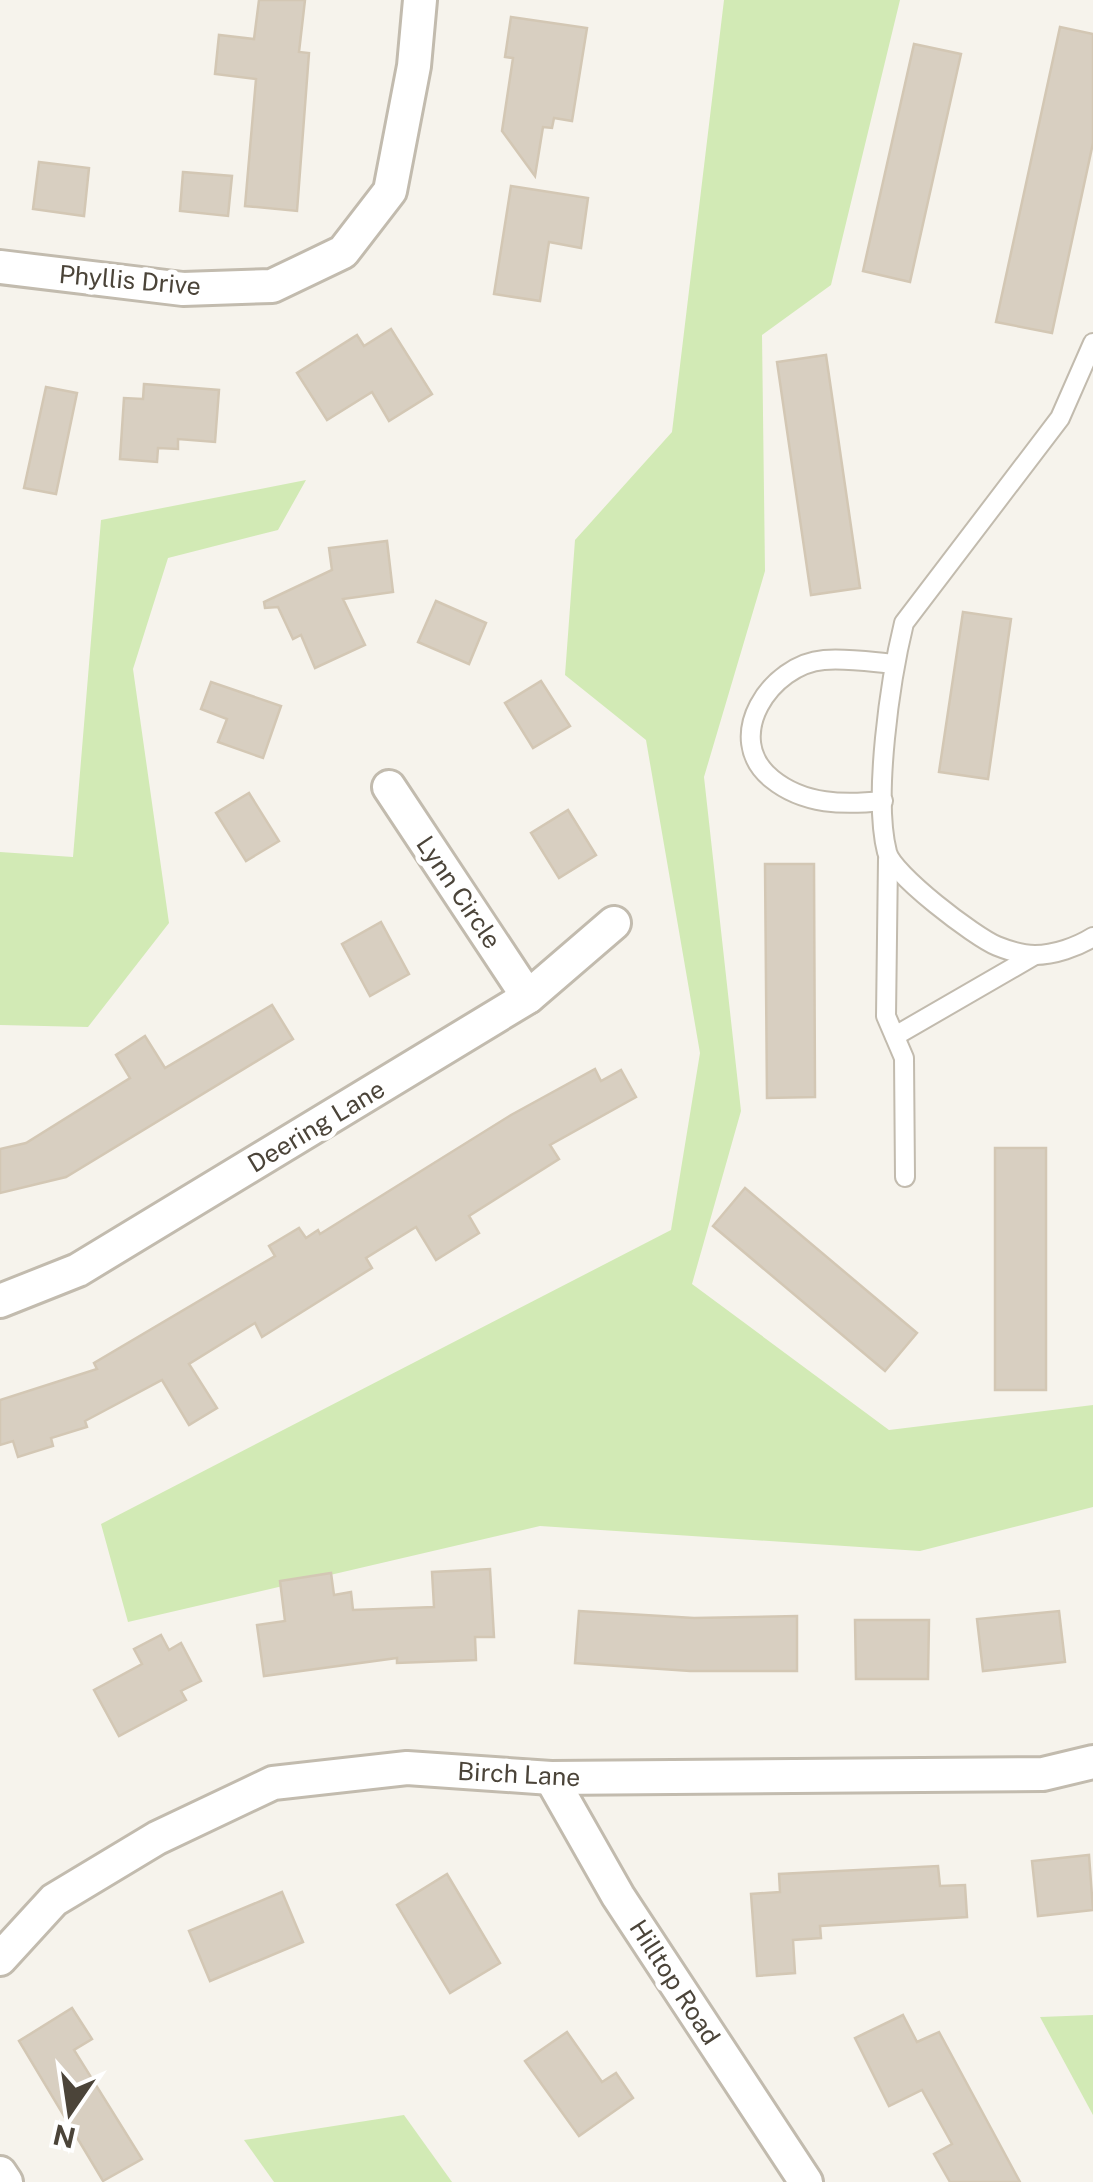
<svg xmlns="http://www.w3.org/2000/svg" width="1093" height="2182" font-family="'Public Sans',sans-serif">
  <rect width="100%" height="100%" fill="#f6f3ec"/>
  <g fill="#d2eab5">
    <path d="M 724,0 L 900,0 L 831,285 L 762,335 L 765,571 L 704,777 L 741,1111 L 692,1284 L 889,1430 L 1093,1405 L 1093,1507 L 920,1551 L 540,1526 L 128,1622 L 101,1524 L 671,1230 L 700,1053 L 646,740 L 565,675 L 575,540 L 672,432 Z"/>
    <path d="M 306,480 L 278,530 L 168,558 L 133,669 L 169,923 L 88,1027 L 0,1025 L 0,852 L 73,857 L 101,520 Z"/>
    <path d="M 1093,2015 L 1093,2115 L 1040,2017 Z"/>
    <path d="M 404,2115 L 452,2182 L 274,2182 L 244,2140 Z"/>
  </g>
  <g fill="#d8cfc1" stroke="#d3c7b4" stroke-width="2.5">
    <path d="M 259,0 L 305,0 L 299,52 L 309,53 L 297,211 L 245,206 L 256,79 L 215,74 L 219,35 L 254,39 Z"/>
    <path d="M 511,17 L 587,28 L 572,121 L 554,118 L 552,128 L 543,127 L 535,176 L 502,131 L 513,58 L 505,57 Z"/>
    <path d="M 1060,27 L 1093,34 L 1093,143 L 1052,333 L 996,322 Z"/>
    <path d="M 914,44 L 961,54 L 910,282 L 863,271 Z"/>
    <path d="M 39,162 L 89,168 L 84,216 L 33,209 Z"/>
    <path d="M 183,172 L 232,176 L 228,216 L 180,211 Z"/>
    <path d="M 511,186 L 588,198 L 581,248 L 549,242 L 540,301 L 494,294 Z"/>
    <path d="M 391,329 L 432,394 L 389,421 L 372,392 L 327,420 L 297,373 L 357,335 L 364,346 Z"/>
    <path d="M 826,355 L 860,588 L 811,595 L 777,362 Z"/>
    <path d="M 144,384 L 219,390 L 215,442 L 178,439 L 178,449 L 158,448 L 157,462 L 120,459 L 124,398 L 143,399 Z"/>
    <path d="M 46,387 L 77,393 L 56,494 L 24,488 Z"/>
    <path d="M 387,541 L 393,592 L 343,599 L 365,645 L 315,668 L 301,635 L 293,639 L 278,607 L 265,608 L 264,602 L 332,570 L 329,548 Z"/>
    <path d="M 436,601 L 486,623 L 469,664 L 418,642 Z"/>
    <path d="M 963,612 L 1011,619 L 988,779 L 939,772 Z"/>
    <path d="M 541,681 L 570,726 L 533,748 L 505,703 Z"/>
    <path d="M 211,682 L 281,706 L 263,758 L 218,742 L 227,719 L 201,709 Z"/>
    <path d="M 249,793 L 279,841 L 246,861 L 216,813 Z"/>
    <path d="M 568,810 L 596,855 L 559,878 L 531,833 Z"/>
    <path d="M 765,864 L 814,864 L 815,1097 L 767,1098 Z"/>
    <path d="M 381,922 L 409,974 L 370,996 L 342,944 Z"/>
    <path d="M 272,1005 L 293,1039 L 66,1177 L 0,1193 L 0,1149 L 26,1143 L 130,1078 L 116,1055 L 145,1036 L 165,1068 Z"/>
    <path d="M 595,1069 L 601,1081 L 621,1070 L 636,1097 L 550,1145 L 559,1159 L 469,1216 L 479,1233 L 436,1260 L 416,1227 L 366,1258 L 372,1268 L 262,1337 L 255,1323 L 189,1364 L 217,1408 L 189,1425 L 162,1380 L 85,1421 L 87,1427 L 51,1438 L 53,1446 L 18,1457 L 13,1441 L 0,1445 L 0,1400 L 97,1369 L 94,1363 L 275,1256 L 269,1246 L 299,1228 L 306,1238 L 318,1230 L 320,1234 L 511,1115 Z"/>
    <rect x="995" y="1148" width="51" height="242"/>
    <path d="M 745,1188 L 917,1333 L 885,1371 L 713,1226 Z"/>
    <path d="M 490,1569 L 494,1637 L 475,1637 L 476,1660 L 397,1663 L 397,1658 L 264,1676 L 257,1625 L 285,1621 L 280,1581 L 331,1573 L 334,1595 L 351,1592 L 353,1610 L 434,1607 L 432,1572 Z"/>
    <path d="M 579,1611 L 694,1618 L 797,1616 L 797,1671 L 690,1671 L 575,1663 Z"/>
    <path d="M 1059,1611 L 1065,1662 L 983,1671 L 977,1619 Z"/>
    <path d="M 855,1620 L 929,1620 L 928,1679 L 856,1679 Z"/>
    <path d="M 161,1635 L 169,1650 L 181,1643 L 201,1681 L 181,1691 L 186,1700 L 119,1736 L 94,1690 L 142,1664 L 134,1649 Z"/>
    <path d="M 1089,1855 L 1093,1910 L 1038,1916 L 1032,1861 Z"/>
    <path d="M 938,1866 L 940,1886 L 965,1885 L 967,1917 L 820,1926 L 821,1938 L 793,1940 L 795,1973 L 757,1976 L 751,1894 L 780,1892 L 779,1874 Z"/>
    <path d="M 447,1874 L 500,1963 L 450,1993 L 397,1905 Z"/>
    <path d="M 282,1892 L 303,1942 L 210,1981 L 189,1931 Z"/>
    <path d="M 72,2008 L 92,2039 L 74,2050 L 142,2159 L 103,2181 L 19,2041 Z"/>
    <path d="M 903,2015 L 917,2042 L 939,2032 L 1020,2182 L 950,2182 L 934,2154 L 952,2144 L 922,2090 L 889,2106 L 855,2038 Z"/>
    <path d="M 567,2032 L 602,2082 L 616,2073 L 633,2098 L 579,2136 L 525,2061 Z"/>
  </g>
  <g fill="none" stroke-linecap="round" stroke-linejoin="round">
    <g stroke="#c2bbae" stroke-width="22">
      <g id="lane">
        <path d="M 1093,343 L 1060,418 L 904,623 C 890,680 873,797 887,852 C 892,874 975,937 997,946 C 1007,950 1024,955 1035,955 C 1054,955 1077,947 1093,937"/>
        <path d="M 883,801 C 844,805 804,805 772,779 C 721,738 771,664 824,660 C 847,658 871,662 894,664"/>
        <path d="M 888,859 L 886,1016 L 904,1058 L 905,1177"/>
        <path d="M 895,1036 L 1035,955"/>
      </g>
    </g>
    <g stroke="#c2bbae" stroke-width="38">
      <g id="street">
        <path d="M 0,267 L 183,289 L 272,286 L 343,252 L 390,191 L 414,66 L 420,0"/>
        <path d="M 389,787 L 528,997"/>
        <path d="M 0,1301 L 78,1270 L 528,997 L 614,923"/>
        <path d="M 551,1778 L 618,1896 L 806,2182"/>
        <path d="M 0,1959 L 54,1900 L 157,1838 L 273,1783 L 407,1768 L 551,1778 L 1043,1774 L 1093,1762"/>
        <path d="M 0,2173 L 6,2182"/>
      </g>
    </g>
    <use href="#lane" stroke="#fff" stroke-width="18"/>
    <use href="#street" stroke="#fff" stroke-width="32"/>
  </g>
  <g text-anchor="middle" dominant-baseline="central" stroke-width="10" stroke-linejoin="round" paint-order="stroke">
    <g font-size="25" fill="#4b4439" stroke="#fff">
      <text transform="translate(130 280) rotate(5)">Phyllis Drive</text>
      <text transform="translate(459 892) rotate(56)">Lynn Circle</text>
      <text transform="translate(316 1126) rotate(-31)">Deering Lane</text>
      <text transform="translate(519 1774) rotate(3)">Birch Lane</text>
      <text transform="translate(675 1982) rotate(57)">Hilltop Road</text>
    </g>
  </g>
  <g transform="translate(70 2112) rotate(193)" stroke="#ffffff" stroke-width="8" paint-order="stroke">
  <path d="M0-8L18 38L0 25L-18 38Z" fill="#4b4439"/>
  <text y="-15" font-size="28" font-weight="bold" text-anchor="middle" fill="#4b4439">N</text>
  </g>
</svg>
